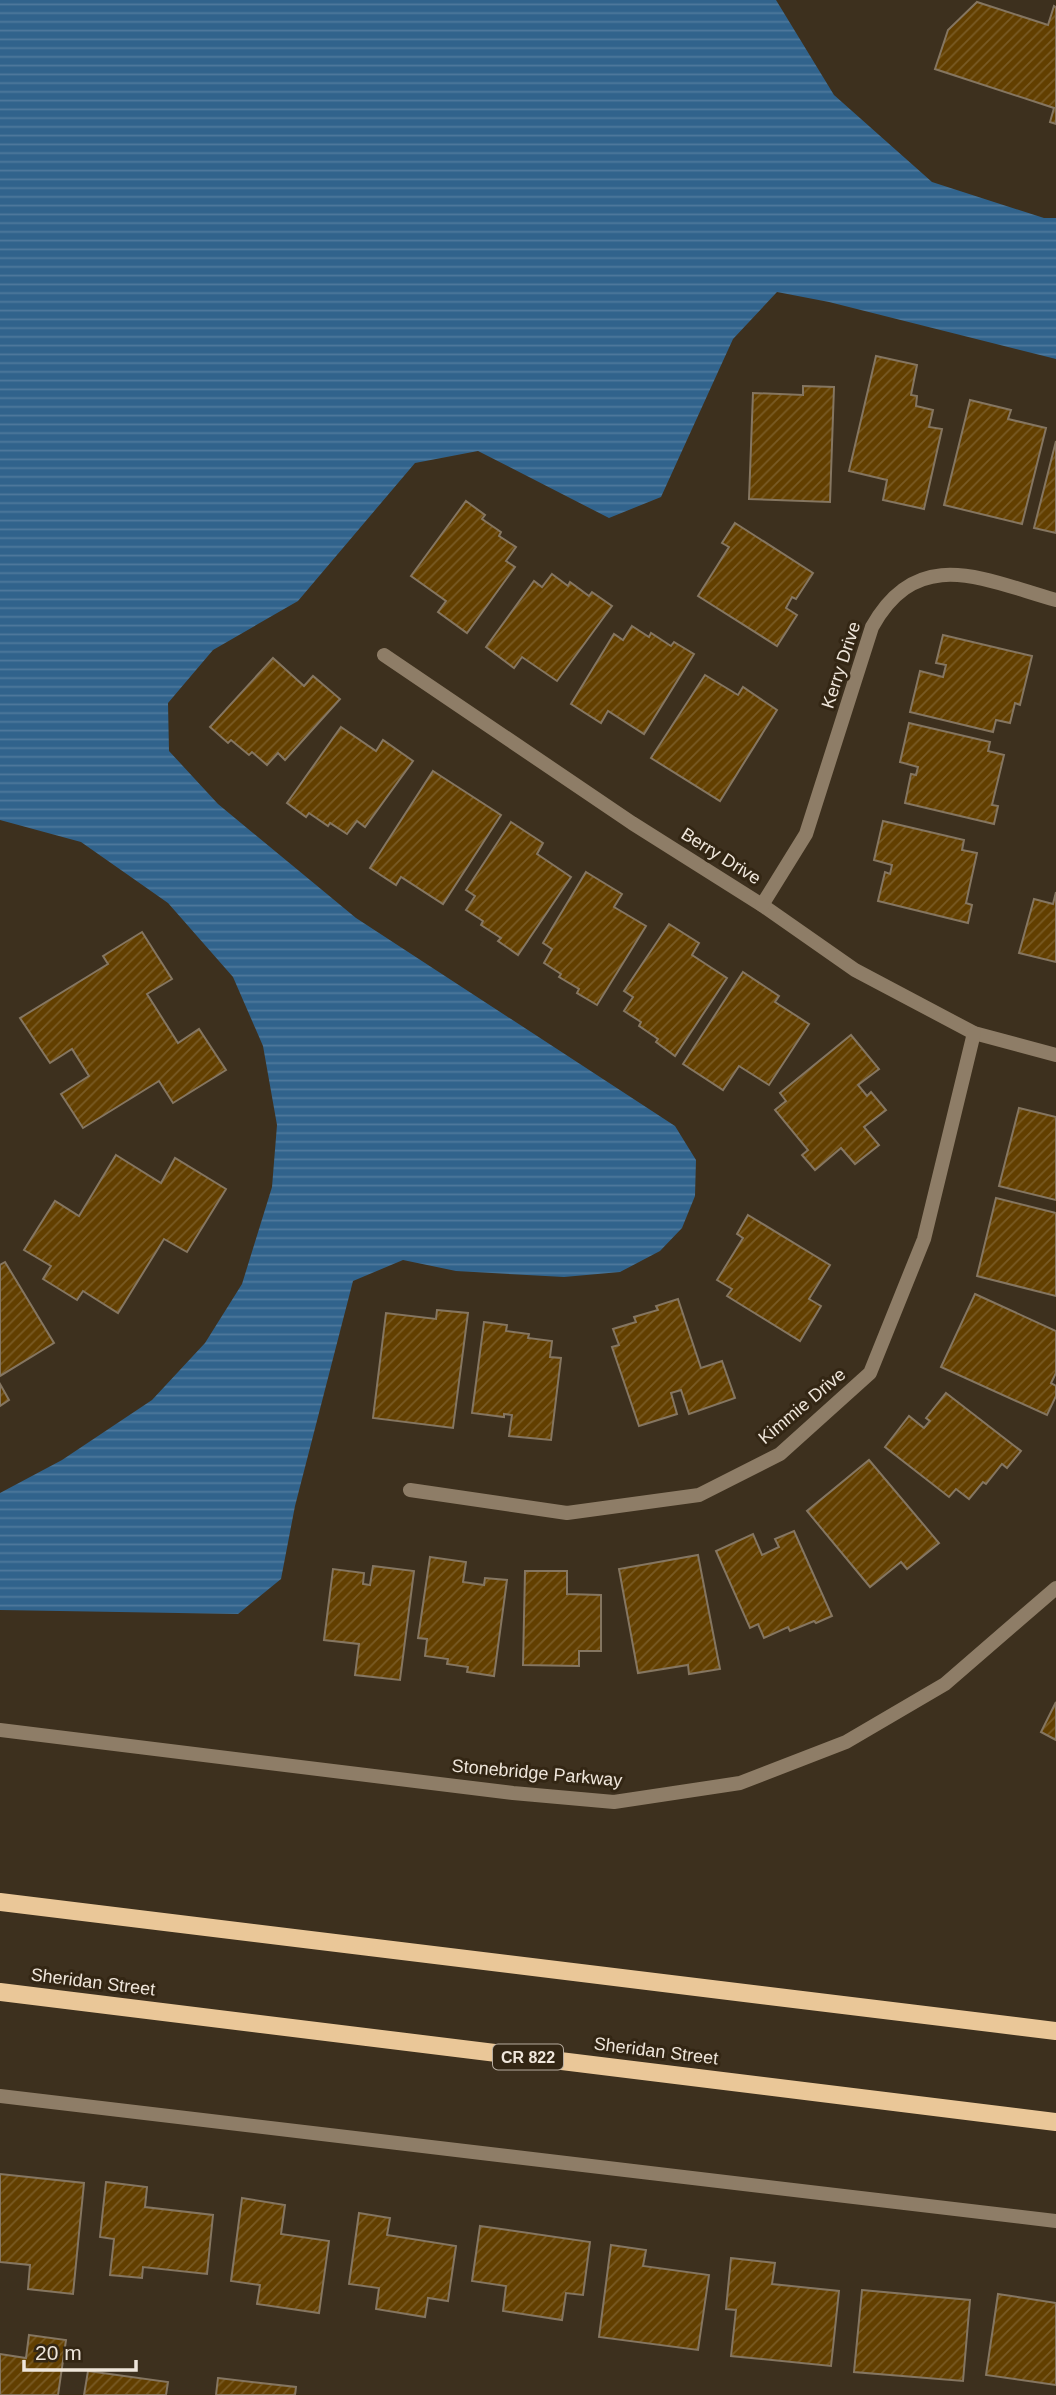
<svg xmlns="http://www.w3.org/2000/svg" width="1056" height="2395" font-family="Helvetica,sans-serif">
  <defs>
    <pattern id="water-rules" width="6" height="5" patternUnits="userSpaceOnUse" patternTransform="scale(1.75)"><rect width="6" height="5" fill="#31638c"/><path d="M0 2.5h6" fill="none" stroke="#4f799c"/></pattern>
    <pattern id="building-hatch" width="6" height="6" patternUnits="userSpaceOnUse" patternTransform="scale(1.75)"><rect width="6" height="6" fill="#623f00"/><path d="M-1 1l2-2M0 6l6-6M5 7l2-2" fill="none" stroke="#795b25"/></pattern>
  </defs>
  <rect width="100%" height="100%" fill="#3d301e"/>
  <path fill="url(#water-rules)" d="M 0,0 L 776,0 L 834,95 L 932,182 L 1044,218 L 1056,218 L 1056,359 L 829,302 L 777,292 L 733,339 L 661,497 L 609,518 L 478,451 L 415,463 L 298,601 L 213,650 L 168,703 L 169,751 L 218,804 L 356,918 L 675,1126 L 696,1160 L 695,1196 L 682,1228 L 660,1251 L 620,1272 L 564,1277 L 456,1271 L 403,1260 L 353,1281 L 295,1506 L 281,1579 L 238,1614 L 0,1610 L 0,1493 L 62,1460 L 152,1400 L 205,1343 L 242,1284 L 272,1187 L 277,1125 L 263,1046 L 233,977 L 168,903 L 81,842 L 0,820 Z"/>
  <g fill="url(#building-hatch)" stroke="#857661" stroke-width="2">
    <path d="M 977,2 L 1048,25 L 1054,6 L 1056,7 L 1056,124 L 1050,122 L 1054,108 L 935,69 L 948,30 Z"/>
    <path d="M 876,356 L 917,365 L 911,395 L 917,396 L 916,406 L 933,410 L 929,427 L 942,429 L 924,509 L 883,500 L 887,480 L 849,471 Z"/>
    <path d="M 803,386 L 834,387 L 830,502 L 749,499 L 753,393 L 803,395 Z"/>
    <path d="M 970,400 L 1011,410 L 1008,419 L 1046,428 L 1022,524 L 944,505 Z"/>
    <path d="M 1056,441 L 1056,533 L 1034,528 Z"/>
    <path d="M 466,501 L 485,515 L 482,519 L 501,532 L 499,536 L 516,547 L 506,561 L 515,567 L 467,633 L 438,612 L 446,601 L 411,576 Z"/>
    <path d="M 735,523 L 813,573 L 796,599 L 792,597 L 786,608 L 797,615 L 777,646 L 698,596 L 729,547 L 722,543 Z"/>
    <path d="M 552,574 L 568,586 L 570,582 L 589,596 L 592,592 L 612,606 L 557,681 L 522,657 L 514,668 L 486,647 L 534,581 L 542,587 Z"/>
    <path d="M 632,626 L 649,637 L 651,633 L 671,646 L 674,642 L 694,654 L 644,734 L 608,711 L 601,723 L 571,704 L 614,634 L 623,640 Z"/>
    <path d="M 943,635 L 1032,656 L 1020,705 L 1015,703 L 1010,723 L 996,720 L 993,732 L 910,712 L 920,671 L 943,677 L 946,665 L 936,663 Z"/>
    <path d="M 273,658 L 304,686 L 313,676 L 340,699 L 285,760 L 278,753 L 267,765 L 252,752 L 249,755 L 231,740 L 228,743 L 210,727 Z"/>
    <path d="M 705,675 L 738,695 L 743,687 L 777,710 L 720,801 L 651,758 Z"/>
    <path d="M 909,723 L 990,742 L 988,751 L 1004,755 L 992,805 L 998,806 L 994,824 L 905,803 L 911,774 L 916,775 L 918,767 L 900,762 Z"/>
    <path d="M 341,727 L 376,751 L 383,740 L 413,761 L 365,827 L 357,821 L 347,834 L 330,823 L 328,826 L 309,813 L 306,817 L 287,803 Z"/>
    <path d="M 433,771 L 501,815 L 443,904 L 401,877 L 396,885 L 370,868 Z"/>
    <path d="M 883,821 L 964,840 L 962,850 L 977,853 L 966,903 L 972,905 L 968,923 L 878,901 L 885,872 L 890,874 L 892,865 L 874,860 Z"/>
    <path d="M 511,822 L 543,843 L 537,854 L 571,877 L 518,955 L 498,941 L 501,938 L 481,925 L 483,921 L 466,910 L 475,896 L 466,890 Z"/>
    <path d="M 586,872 L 622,894 L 614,907 L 646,926 L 597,1005 L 577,993 L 579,989 L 559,977 L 561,974 L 544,963 L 552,949 L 543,943 Z"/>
    <path d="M 1056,892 L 1056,962 L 1019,953 L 1034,899 L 1053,904 Z"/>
    <path d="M 669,924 L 699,943 L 692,955 L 727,978 L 675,1056 L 656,1042 L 658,1039 L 639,1026 L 641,1022 L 624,1011 L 633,997 L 624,991 Z"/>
    <path d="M 142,932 L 172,979 L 147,994 L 178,1043 L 199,1029 L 226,1070 L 173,1103 L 159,1081 L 83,1128 L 61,1094 L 89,1076 L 72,1049 L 50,1063 L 20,1018 L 108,964 L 103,956 Z"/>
    <path d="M 743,972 L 779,996 L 775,1002 L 809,1024 L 769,1085 L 739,1066 L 723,1090 L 683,1064 Z"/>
    <path d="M 851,1035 L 879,1069 L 858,1085 L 867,1096 L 871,1092 L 886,1110 L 864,1127 L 879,1145 L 855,1164 L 841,1148 L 815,1170 L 802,1155 L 808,1150 L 775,1110 L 786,1101 L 780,1093 Z"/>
    <path d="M 1019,1108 L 1056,1117 L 1056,1200 L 999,1186 Z"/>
    <path d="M 116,1155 L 161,1183 L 175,1158 L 226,1189 L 187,1252 L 164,1239 L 118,1313 L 83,1291 L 77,1300 L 43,1279 L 51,1266 L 24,1250 L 55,1201 L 79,1216 Z"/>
    <path d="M 996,1198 L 1056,1213 L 1056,1296 L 977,1276 Z"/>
    <path d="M 748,1215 L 830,1265 L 809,1299 L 821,1306 L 800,1341 L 727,1296 L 732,1289 L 717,1280 L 743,1238 L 737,1234 Z"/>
    <path d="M 5,1262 L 54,1343 L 0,1376 L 0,1265 Z"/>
    <path d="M 975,1294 L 1056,1331 L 1056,1373 L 1051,1383 L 1056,1386 L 1056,1396 L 1047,1415 L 941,1367 Z"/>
    <path d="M 678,1299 L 701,1368 L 722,1361 L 735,1398 L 689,1414 L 681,1390 L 671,1393 L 677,1414 L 639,1426 L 612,1347 L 619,1345 L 613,1329 L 636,1322 L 634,1317 L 658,1310 L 656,1306 Z"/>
    <path d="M 437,1310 L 468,1313 L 453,1428 L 373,1418 L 386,1313 L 436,1319 Z"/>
    <path d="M 484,1322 L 507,1325 L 506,1331 L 529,1334 L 528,1338 L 552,1341 L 550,1357 L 561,1358 L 551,1440 L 509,1436 L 512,1415 L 504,1414 L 504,1417 L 472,1413 Z"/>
    <path d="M 0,1384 L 9,1400 L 0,1406 Z"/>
    <path d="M 946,1393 L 1021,1451 L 1007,1468 L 1002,1464 L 986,1484 L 983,1482 L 969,1499 L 956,1489 L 949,1497 L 885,1447 L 909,1416 L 924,1428 L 930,1421 L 926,1418 Z"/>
    <path d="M 869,1460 L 939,1543 L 907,1569 L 901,1562 L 870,1587 L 807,1511 Z"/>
    <path d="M 794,1531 L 832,1616 L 816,1623 L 814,1621 L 790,1631 L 788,1627 L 764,1638 L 758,1624 L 750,1628 L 716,1551 L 753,1534 L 762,1555 L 779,1547 L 775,1539 Z"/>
    <path d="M 698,1555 L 720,1669 L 689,1674 L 688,1665 L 638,1673 L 619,1569 Z"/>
    <path d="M 430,1557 L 466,1562 L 463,1582 L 484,1585 L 485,1578 L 507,1580 L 494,1676 L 467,1672 L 468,1667 L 447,1664 L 448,1659 L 425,1656 L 427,1639 L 418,1638 Z"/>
    <path d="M 373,1566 L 414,1571 L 400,1680 L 355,1675 L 359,1644 L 324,1640 L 333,1569 L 364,1573 L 363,1584 L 370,1585 Z"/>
    <path d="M 525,1571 L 567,1571 L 567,1594 L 601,1595 L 601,1651 L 579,1651 L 579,1666 L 523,1665 Z"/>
    <path d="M 1056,1702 L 1056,1740 L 1041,1732 Z"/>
    <path d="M 0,2174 L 84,2183 L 73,2294 L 28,2289 L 30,2265 L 0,2262 Z"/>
    <path d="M 106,2182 L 147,2187 L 145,2207 L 213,2215 L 207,2274 L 143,2267 L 142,2278 L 110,2275 L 114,2239 L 100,2237 Z"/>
    <path d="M 242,2198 L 285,2205 L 281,2234 L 329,2241 L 319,2313 L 257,2304 L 260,2285 L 231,2281 Z"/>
    <path d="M 359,2213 L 390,2218 L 387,2235 L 456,2246 L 448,2301 L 428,2298 L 425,2317 L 376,2309 L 379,2288 L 349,2284 Z"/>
    <path d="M 480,2226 L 590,2242 L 583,2295 L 566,2293 L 562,2320 L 503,2311 L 506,2286 L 472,2281 Z"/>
    <path d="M 611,2245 L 646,2250 L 643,2266 L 709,2275 L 698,2350 L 599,2337 Z"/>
    <path d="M 731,2258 L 775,2263 L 772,2284 L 839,2291 L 831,2366 L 731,2356 L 736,2310 L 726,2309 Z"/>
    <path d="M 862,2290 L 970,2300 L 963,2381 L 854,2372 Z"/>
    <path d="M 998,2294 L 1056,2303 L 1056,2385 L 986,2375 Z"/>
    <path d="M 29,2335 L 66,2340 L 58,2395 L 0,2395 L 0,2354 L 26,2358 Z"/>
    <path d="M 88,2371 L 168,2382 L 166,2395 L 84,2395 Z"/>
    <path d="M 218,2378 L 296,2387 L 295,2395 L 216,2395 Z"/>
  </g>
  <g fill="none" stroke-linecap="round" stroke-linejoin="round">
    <g stroke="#8e7d67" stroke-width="14">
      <path d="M 384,655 L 632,823 L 762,905 L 855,970 L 974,1033 L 1056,1055"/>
      <path d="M 762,905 L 806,834 L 872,627 C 918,544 984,580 1056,600"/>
      <path d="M 410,1490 L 567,1513 L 699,1495 L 780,1454 L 870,1373 L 924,1239 L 974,1033"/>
      <path d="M 0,1730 L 513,1793 L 614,1802 L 740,1783 L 846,1742 L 945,1684 L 1056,1588"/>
      <path d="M 0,2096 L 1056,2221"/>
    </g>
    <g stroke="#eac798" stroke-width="18">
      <path d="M 0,1902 L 1056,2031"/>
      <path d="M 0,1992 L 1056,2122"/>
    </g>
  </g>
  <g text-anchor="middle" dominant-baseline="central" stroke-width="6" stroke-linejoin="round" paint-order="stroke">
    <rect fill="#332614" stroke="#b7ac9f" stroke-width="2" x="493" y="2044.5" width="70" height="25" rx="5"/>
    <g font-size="16" font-weight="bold" fill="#efe6db">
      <text x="528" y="2057">CR 822</text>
    </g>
    <g font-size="18" fill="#efe6db" stroke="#332614">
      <text transform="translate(841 665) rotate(-72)">Kerry Drive</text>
      <text transform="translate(721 856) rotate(32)">Berry Drive</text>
      <text transform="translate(802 1406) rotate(-40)">Kimmie Drive</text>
      <text transform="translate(537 1773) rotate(5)">Stonebridge Parkway</text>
      <text transform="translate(93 1982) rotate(7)">Sheridan Street</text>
      <text transform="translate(656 2051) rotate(7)">Sheridan Street</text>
    </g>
  </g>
  <path d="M24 2360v10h112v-10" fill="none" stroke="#efe6db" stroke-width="3.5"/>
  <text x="35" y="2360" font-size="21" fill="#efe6db" stroke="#332614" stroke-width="5" paint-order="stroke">20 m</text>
</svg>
